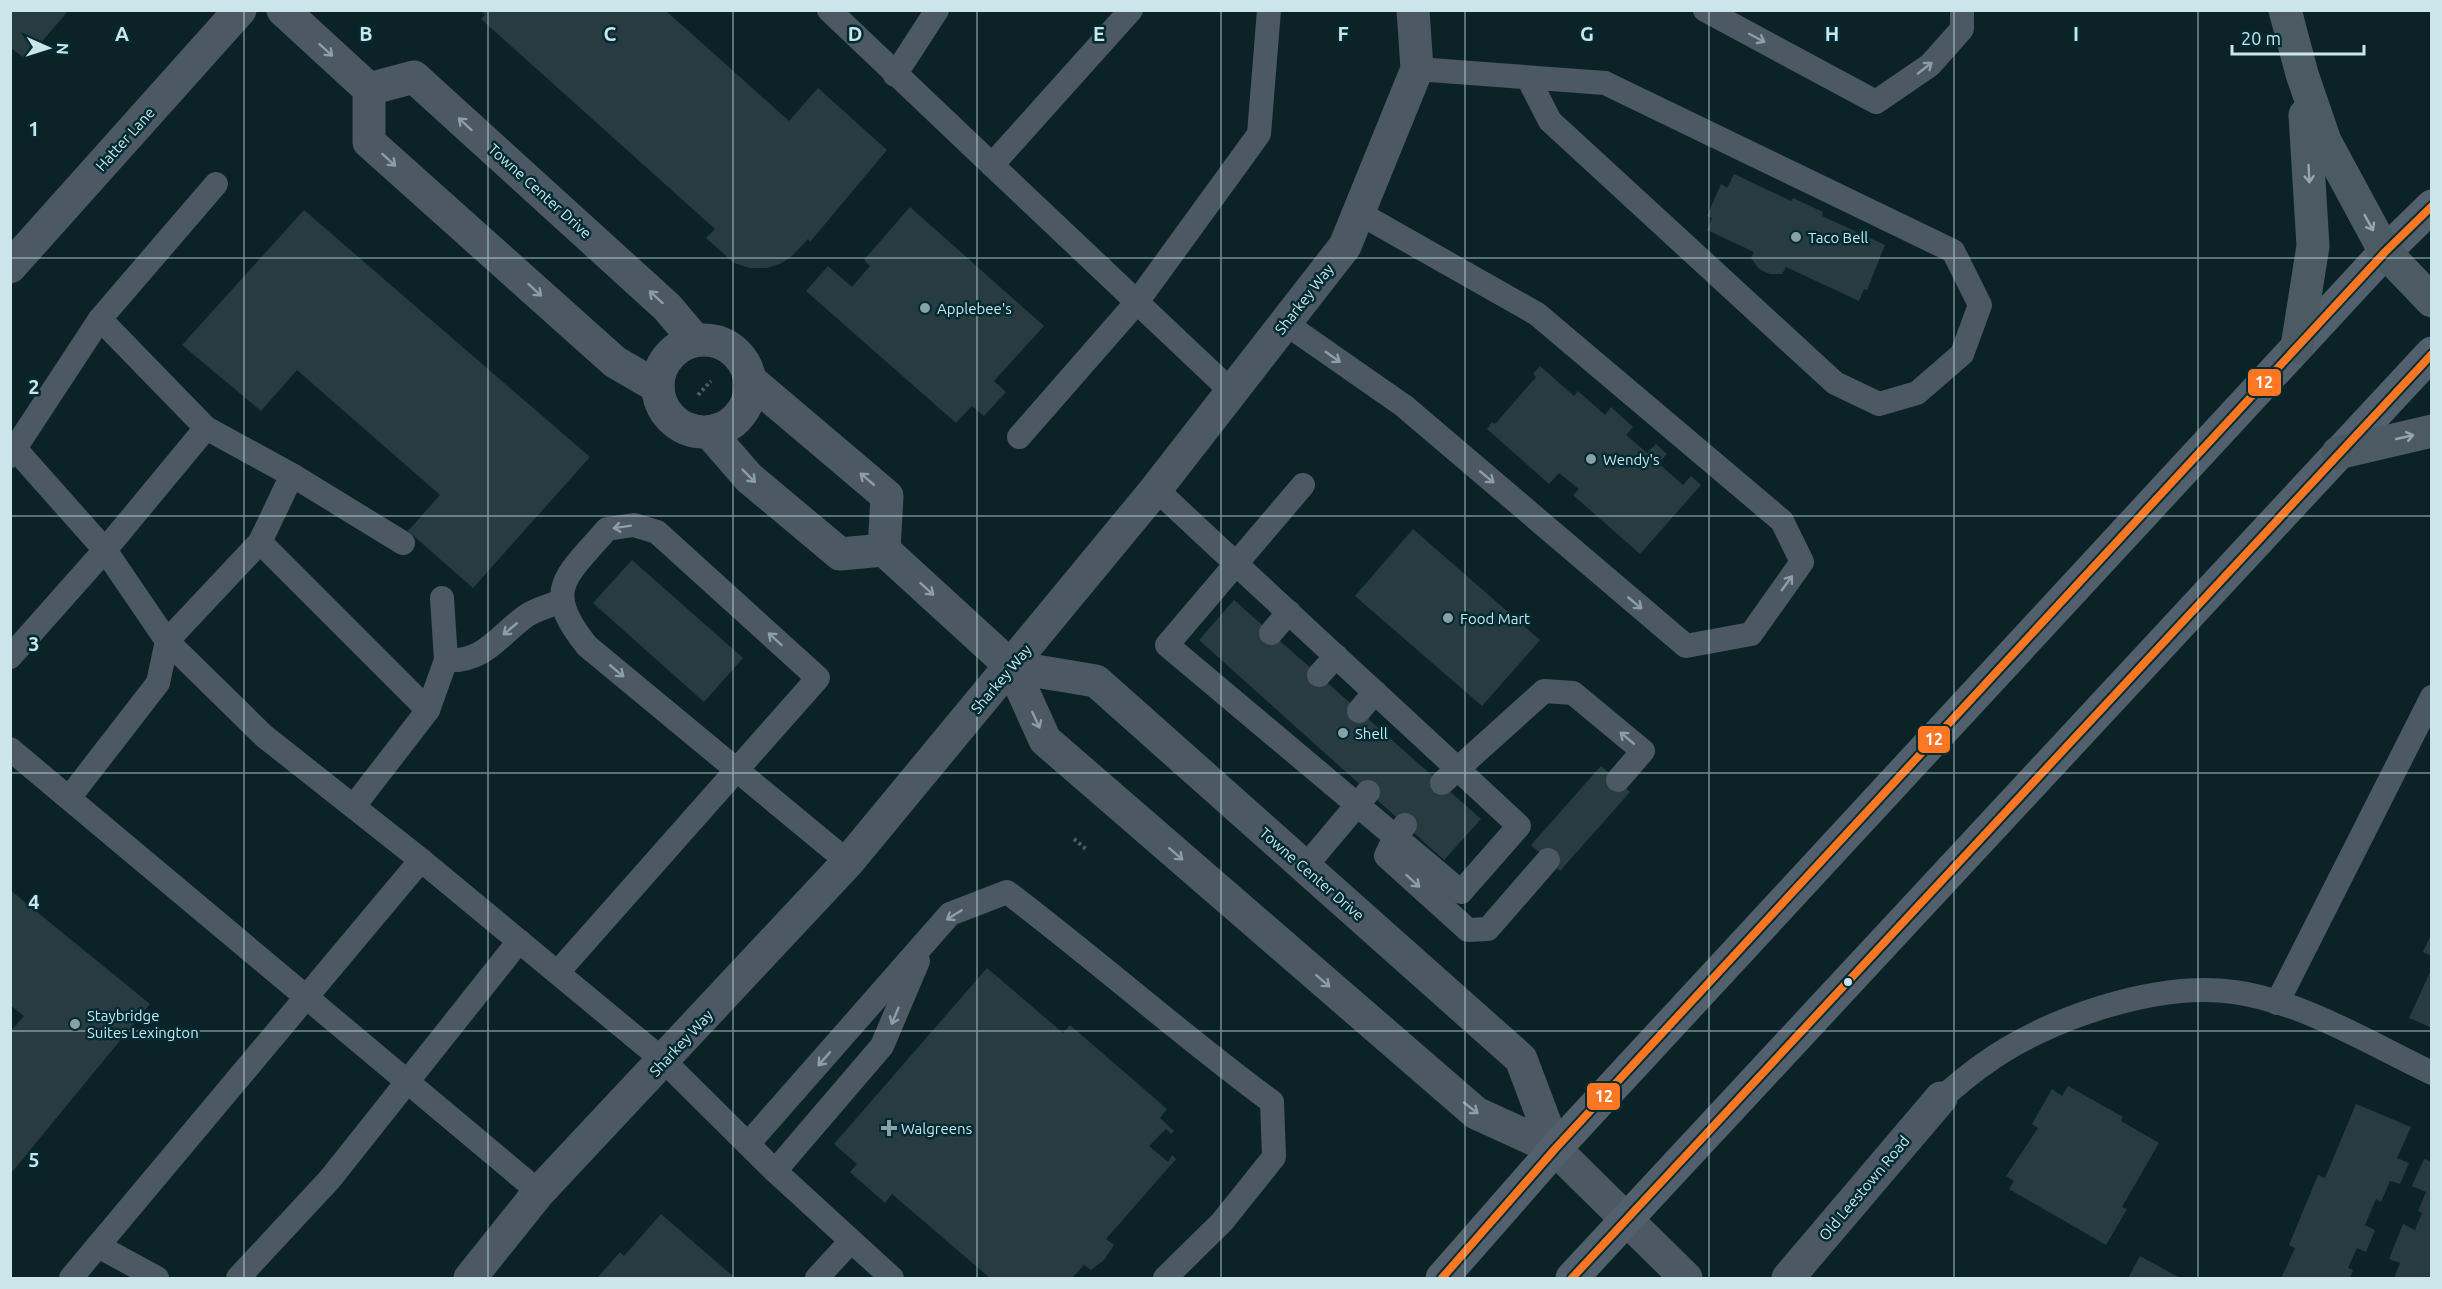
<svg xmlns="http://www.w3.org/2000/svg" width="2442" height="1289" font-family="Ubuntu,sans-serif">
  <rect width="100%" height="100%" fill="#0b2327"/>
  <g fill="#283b41">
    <path d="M 10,10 L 69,10 L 26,60 L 10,47 Z"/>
    <path d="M 480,10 L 665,10 L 789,121 L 818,88 L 887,150 L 810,242 L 808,239 L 793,255 L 782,263 L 767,268 L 750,268 L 734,263 L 706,238 L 715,229 L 481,19 L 485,15 Z"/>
    <path d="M 1734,174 L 1791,201 L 1793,198 L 1823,212 L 1822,216 L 1885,245 L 1867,290 L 1864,289 L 1859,301 L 1786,267 L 1782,274 L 1770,274 L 1759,269 L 1751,258 L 1754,252 L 1707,230 L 1712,218 L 1707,216 L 1721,184 L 1727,188 Z"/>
    <path d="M 910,207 L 1044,326 L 994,381 L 1006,392 L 984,416 L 972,406 L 956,423 L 806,291 L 828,266 L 852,287 L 870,266 L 864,260 Z"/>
    <path d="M 304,210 L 590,457 L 473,588 L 408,531 L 440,495 L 297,370 L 261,411 L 182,345 Z"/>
    <path d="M 1540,366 L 1574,396 L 1578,391 L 1605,415 L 1611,407 L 1633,427 L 1626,435 L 1647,453 L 1656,444 L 1667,454 L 1658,463 L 1683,485 L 1691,476 L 1701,485 L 1640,554 L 1573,495 L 1579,489 L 1559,473 L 1549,484 L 1487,429 L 1492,422 L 1495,424 L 1536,377 L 1533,374 Z"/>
    <path d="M 1413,529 L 1540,640 L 1482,706 L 1355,596 Z"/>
    <path d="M 632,560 L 743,658 L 704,702 L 593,603 Z"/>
    <path d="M 1234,600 L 1481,819 L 1444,860 L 1199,640 Z"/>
    <path d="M 1601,766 L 1630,792 L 1560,871 L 1531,845 Z"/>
    <path d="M 10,890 L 150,1004 L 12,1172 L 10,1032 L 24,1016 L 10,1005 Z"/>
    <path d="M 2432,933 L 2432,956 L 2423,952 Z"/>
    <path d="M 987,968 L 1063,1033 L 1070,1025 L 1167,1109 L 1160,1118 L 1174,1131 L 1171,1134 L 1166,1129 L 1149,1146 L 1168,1162 L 1172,1155 L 1176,1159 L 1106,1239 L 1114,1245 L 1104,1260 L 1091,1270 L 1084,1265 L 1072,1278 L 990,1278 L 892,1194 L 885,1203 L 850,1172 L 857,1164 L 834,1144 Z"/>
    <path d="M 2432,968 L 2432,1028 L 2409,1018 Z"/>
    <path d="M 2068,1086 L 2123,1117 L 2121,1121 L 2159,1143 L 2122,1207 L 2127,1209 L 2106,1245 L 2009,1189 L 2014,1181 L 2006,1176 L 2038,1128 L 2032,1124 L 2052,1089 L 2062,1096 Z"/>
    <path d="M 2356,1104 L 2411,1127 L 2397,1158 L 2409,1163 L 2400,1184 L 2390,1181 L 2381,1202 L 2376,1199 L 2365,1225 L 2375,1230 L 2366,1252 L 2357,1248 L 2348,1268 L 2353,1270 L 2350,1278 L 2281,1278 L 2295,1248 L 2289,1245 L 2318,1175 L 2325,1178 Z"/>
    <path d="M 2424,1159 L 2432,1162 L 2432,1278 L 2394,1278 L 2400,1263 L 2389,1259 L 2403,1224 L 2415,1230 L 2422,1213 L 2418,1211 L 2426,1192 L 2412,1186 Z"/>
    <path d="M 661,1214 L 735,1278 L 597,1278 L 620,1252 L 624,1256 Z"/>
    <path d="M 2140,1256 L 2180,1278 L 2128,1278 Z"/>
  </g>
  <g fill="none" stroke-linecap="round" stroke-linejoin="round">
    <g stroke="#4f5a63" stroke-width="4" stroke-dasharray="3 3" stroke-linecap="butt">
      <path d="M 698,395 L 711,381"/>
      <path d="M 1074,839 L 1086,849"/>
    </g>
    <g stroke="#4c5863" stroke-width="24">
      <path d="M 829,10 L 992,165"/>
      <path d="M 1131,10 L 992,165 L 1231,391"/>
      <path d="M 1705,10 L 1876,102 L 1930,65 L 1962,29 L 1962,10"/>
      <path d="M 1417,69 L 1605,83 L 1953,251 L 1980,305 L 1962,354 L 1917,393 L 1879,404 L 1835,383 L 1550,121 L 1528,78"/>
      <path d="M 895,75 L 937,10"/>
      <path d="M 1285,323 L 1404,406 L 1686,646 L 1751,634 L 1802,562 L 1782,521 L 1537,314 L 1359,213"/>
      <path d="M 206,428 L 292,475 L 403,543"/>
      <path d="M 1019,437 L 1137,302 L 1259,134 L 1269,10"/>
      <path d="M 10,443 L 105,550 L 167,641 L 264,736 L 421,860 L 664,1061 L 775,1171 L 892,1278"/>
      <path d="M 10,456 L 100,319 L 216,184"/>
      <path d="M 1156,489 C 1276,602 1398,713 1519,826 L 1461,892 L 1167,645 L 1303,485"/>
      <path d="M 260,542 L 428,710 L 354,806"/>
      <path d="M 1271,633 L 1289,612"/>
      <path d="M 10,657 L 105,550 L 206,428 L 100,319"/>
      <path d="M 446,660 C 484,663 498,636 526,616 C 536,609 550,606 561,601"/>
      <path d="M 1319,675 L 1336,656"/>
      <path d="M 428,710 L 446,660 L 442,598"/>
      <path d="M 1359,711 L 1375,692"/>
      <path d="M 10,749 L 539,1192"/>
      <path d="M 1442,783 L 1544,691 L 1573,693 L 1643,751 L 1618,780"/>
      <path d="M 69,798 L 158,683 L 167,641 L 260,542 L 292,475"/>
      <path d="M 1405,825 L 1395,837 L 1386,856 L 1468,930 L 1488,929 L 1548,860"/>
      <path d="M 1304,868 L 1368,792"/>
      <path d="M 558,972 L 818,678 L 657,532 L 634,525 L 607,529 C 566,577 541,589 587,646 L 848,862"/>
      <path d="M 2277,1003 L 2432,697"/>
      <path d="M 1941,1098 C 1955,1087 1969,1074 1984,1064 C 2045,1019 2157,981 2234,992 C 2301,1001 2371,1044 2432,1073"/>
      <path d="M 748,1144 L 950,914 L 1007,892 C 1097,960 1181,1035 1272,1102 L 1274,1157 L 1222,1222 L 1165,1278"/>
      <path d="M 775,1171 L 882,1046 L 918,961"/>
      <path d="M 98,1246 L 157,1278"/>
      <path d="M 71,1278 L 421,860"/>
      <path d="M 238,1278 L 330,1179 L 519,941"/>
      <path d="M 817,1278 L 850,1242"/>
    </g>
    <g stroke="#4c5863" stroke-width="33">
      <path d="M 283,10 L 369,89 L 369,142 L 615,362 L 658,387"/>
      <path d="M 369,89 L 414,77 L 667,307 L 695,340"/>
      <path d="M 10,267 L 240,10"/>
      <circle cx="704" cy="386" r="46"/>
      <path d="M 750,380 L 887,496 L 884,550"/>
      <path d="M 710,433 L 749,478 L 840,554 L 884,550 L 1012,667 L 1045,740 L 1476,1113 L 1555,1149 L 1521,1059 L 1096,681 L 1012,667"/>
      <path d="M 1555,1149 L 1686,1278"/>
      <path d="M 470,1278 L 539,1192 L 848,862 L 1156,489 L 1345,246 L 1417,69 L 1413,10"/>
      <path d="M 1788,1278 L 1941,1098"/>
    </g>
    <g stroke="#525f6c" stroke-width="33">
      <path d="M 1442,1278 L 1555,1149 L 2385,252 L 2432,206"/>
      <path d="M 1572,1278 L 2432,353"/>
    </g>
    <g stroke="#4c5b63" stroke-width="33">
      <path d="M 2285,10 L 2302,74 L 2325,141 L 2385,252 L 2432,301"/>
      <path d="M 2297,347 L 2313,246 L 2305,115"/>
      <path d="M 2338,453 L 2432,431"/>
    </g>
    <g stroke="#002b32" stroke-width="12">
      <g id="bus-1">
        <path d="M 1442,1278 L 1555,1149 L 2385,252 L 2432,206"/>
        <path d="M 1572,1278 L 2432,354"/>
      </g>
    </g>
    <use href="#bus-1" stroke="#ff7723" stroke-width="8"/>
  </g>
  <defs><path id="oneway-shaft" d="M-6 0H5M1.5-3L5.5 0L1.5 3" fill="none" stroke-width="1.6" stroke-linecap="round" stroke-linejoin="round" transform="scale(1.5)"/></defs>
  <g stroke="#8c9ea7">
    <use href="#oneway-shaft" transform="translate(1757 38) rotate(28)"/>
    <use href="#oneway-shaft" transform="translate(326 50) rotate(42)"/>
    <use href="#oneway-shaft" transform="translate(1925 68) rotate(-38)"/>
    <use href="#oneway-shaft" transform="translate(465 124) rotate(-138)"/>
    <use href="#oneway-shaft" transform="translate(389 160) rotate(42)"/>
    <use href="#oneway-shaft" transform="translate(535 290) rotate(42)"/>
    <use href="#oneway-shaft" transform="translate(656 297) rotate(-138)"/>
    <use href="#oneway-shaft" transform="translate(1333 357) rotate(35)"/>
    <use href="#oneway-shaft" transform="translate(749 476) rotate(45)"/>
    <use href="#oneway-shaft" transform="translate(1487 477) rotate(40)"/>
    <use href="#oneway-shaft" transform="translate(867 479) rotate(-140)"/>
    <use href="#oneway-shaft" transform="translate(622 527) rotate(171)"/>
    <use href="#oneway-shaft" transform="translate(1787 583) rotate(-54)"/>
    <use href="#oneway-shaft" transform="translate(927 589) rotate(42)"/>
    <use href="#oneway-shaft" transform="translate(1635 603) rotate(40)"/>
    <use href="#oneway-shaft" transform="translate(510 629) rotate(140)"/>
    <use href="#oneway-shaft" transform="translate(775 639) rotate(-138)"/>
    <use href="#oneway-shaft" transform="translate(617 671) rotate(40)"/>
    <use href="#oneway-shaft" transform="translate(1036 720) rotate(65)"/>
    <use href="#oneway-shaft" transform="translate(1627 738) rotate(-140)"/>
    <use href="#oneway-shaft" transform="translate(1176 854) rotate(41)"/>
    <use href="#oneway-shaft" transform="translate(1413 881) rotate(42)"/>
    <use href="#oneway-shaft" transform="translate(954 915) rotate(148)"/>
    <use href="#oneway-shaft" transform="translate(1323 981) rotate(41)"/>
    <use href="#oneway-shaft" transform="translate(895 1016) rotate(113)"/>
    <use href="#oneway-shaft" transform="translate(824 1059) rotate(131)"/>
    <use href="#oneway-shaft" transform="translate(1471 1108) rotate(38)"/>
  </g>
  <g stroke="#92a7ae">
    <use href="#oneway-shaft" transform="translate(2309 174) rotate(87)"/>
    <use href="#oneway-shaft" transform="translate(2369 223) rotate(61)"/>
    <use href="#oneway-shaft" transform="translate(2405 437) rotate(-13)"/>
  </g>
  <path fill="none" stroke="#cbe5eb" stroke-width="1.5" stroke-opacity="0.55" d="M 244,10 L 244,1278M 488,10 L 488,1278M 733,10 L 733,1278M 977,10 L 977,1278M 1221,10 L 1221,1278M 1465,10 L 1465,1278M 1709,10 L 1709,1278M 1954,10 L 1954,1278M 2198,10 L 2198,1278M 10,258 L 2432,258M 10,516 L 2432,516M 10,773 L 2432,773M 10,1031 L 2432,1031"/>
  <g fill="#88a1a6" stroke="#002b32" stroke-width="2">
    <circle cx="1796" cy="237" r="6"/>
    <circle cx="925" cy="308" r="6"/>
    <circle cx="1591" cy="459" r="6"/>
    <circle cx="1448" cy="618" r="6"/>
    <circle cx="1343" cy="733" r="6"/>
    <circle cx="75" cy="1024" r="6"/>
    <path d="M886 1119h6v6h6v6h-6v6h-6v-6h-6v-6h6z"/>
  </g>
  <circle fill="#cbe5eb" stroke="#002b32" stroke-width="2" cx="1848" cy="982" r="5"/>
  <g text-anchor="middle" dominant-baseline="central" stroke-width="5" stroke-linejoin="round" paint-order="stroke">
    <g font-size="15" fill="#cbe5eb" stroke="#002b32">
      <text transform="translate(125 139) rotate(-48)">Hatter Lane</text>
      <text transform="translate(540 191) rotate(42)">Towne Center Drive</text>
      <text transform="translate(1304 299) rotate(-52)">Sharkey Way</text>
      <text transform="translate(1001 679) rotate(-50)">Sharkey Way</text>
      <text transform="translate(1312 874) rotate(41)">Towne Center Drive</text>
      <text transform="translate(681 1043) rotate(-47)">Sharkey Way</text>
      <text transform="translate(1864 1188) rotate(-50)">Old Leestown Road</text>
    </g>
    <g font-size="15" fill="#cbe5eb" stroke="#002b32" text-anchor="start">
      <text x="1808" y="237">Taco Bell</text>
      <text x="937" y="308">Applebee's</text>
      <text x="1603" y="459">Wendy's</text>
      <text x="1460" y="618">Food Mart</text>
      <text x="1355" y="733">Shell</text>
      <text x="87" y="1015">Staybridge<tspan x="87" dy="17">Suites Lexington</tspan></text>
      <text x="901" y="1128">Walgreens</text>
    </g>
  </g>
  <g font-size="20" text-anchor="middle" font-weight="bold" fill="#cbe5eb" stroke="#002b32" stroke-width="5" stroke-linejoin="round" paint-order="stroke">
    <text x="122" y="41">A</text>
    <text x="366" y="41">B</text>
    <text x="610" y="41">C</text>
    <text x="855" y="41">D</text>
    <text x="1099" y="41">E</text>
    <text x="1343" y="41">F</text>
    <text x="1587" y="41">G</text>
    <text x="1832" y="41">H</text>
    <text x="2076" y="41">I</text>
    <text x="34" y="136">1</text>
    <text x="34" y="394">2</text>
    <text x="34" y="651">3</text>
    <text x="34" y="909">4</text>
    <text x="34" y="1167">5</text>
  </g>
  <g stroke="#002b32" stroke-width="2">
    <rect x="2247" y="368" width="35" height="29" rx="6" fill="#ff7723"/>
    <rect x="1917" y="725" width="34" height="29" rx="6" fill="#ff7723"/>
    <rect x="1586" y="1082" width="35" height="29" rx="6" fill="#ff7723"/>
  </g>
  <g font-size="16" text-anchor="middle" font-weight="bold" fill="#fff">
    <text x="2264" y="388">12</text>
    <text x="1934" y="745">12</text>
    <text x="1604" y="1102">12</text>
  </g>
  <rect width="2442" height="1289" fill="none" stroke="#cbe5eb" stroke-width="24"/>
  <g transform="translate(48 48) rotate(93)" stroke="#002b32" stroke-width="4.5" paint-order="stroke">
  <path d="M0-4.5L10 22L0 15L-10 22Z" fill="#cbe5eb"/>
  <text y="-9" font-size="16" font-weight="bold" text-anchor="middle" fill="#cbe5eb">N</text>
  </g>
  <path d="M2232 45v9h132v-9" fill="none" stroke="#cbe5eb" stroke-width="3"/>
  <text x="2241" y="45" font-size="18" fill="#cbe5eb" stroke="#002b32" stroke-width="4.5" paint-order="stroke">20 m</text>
</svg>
